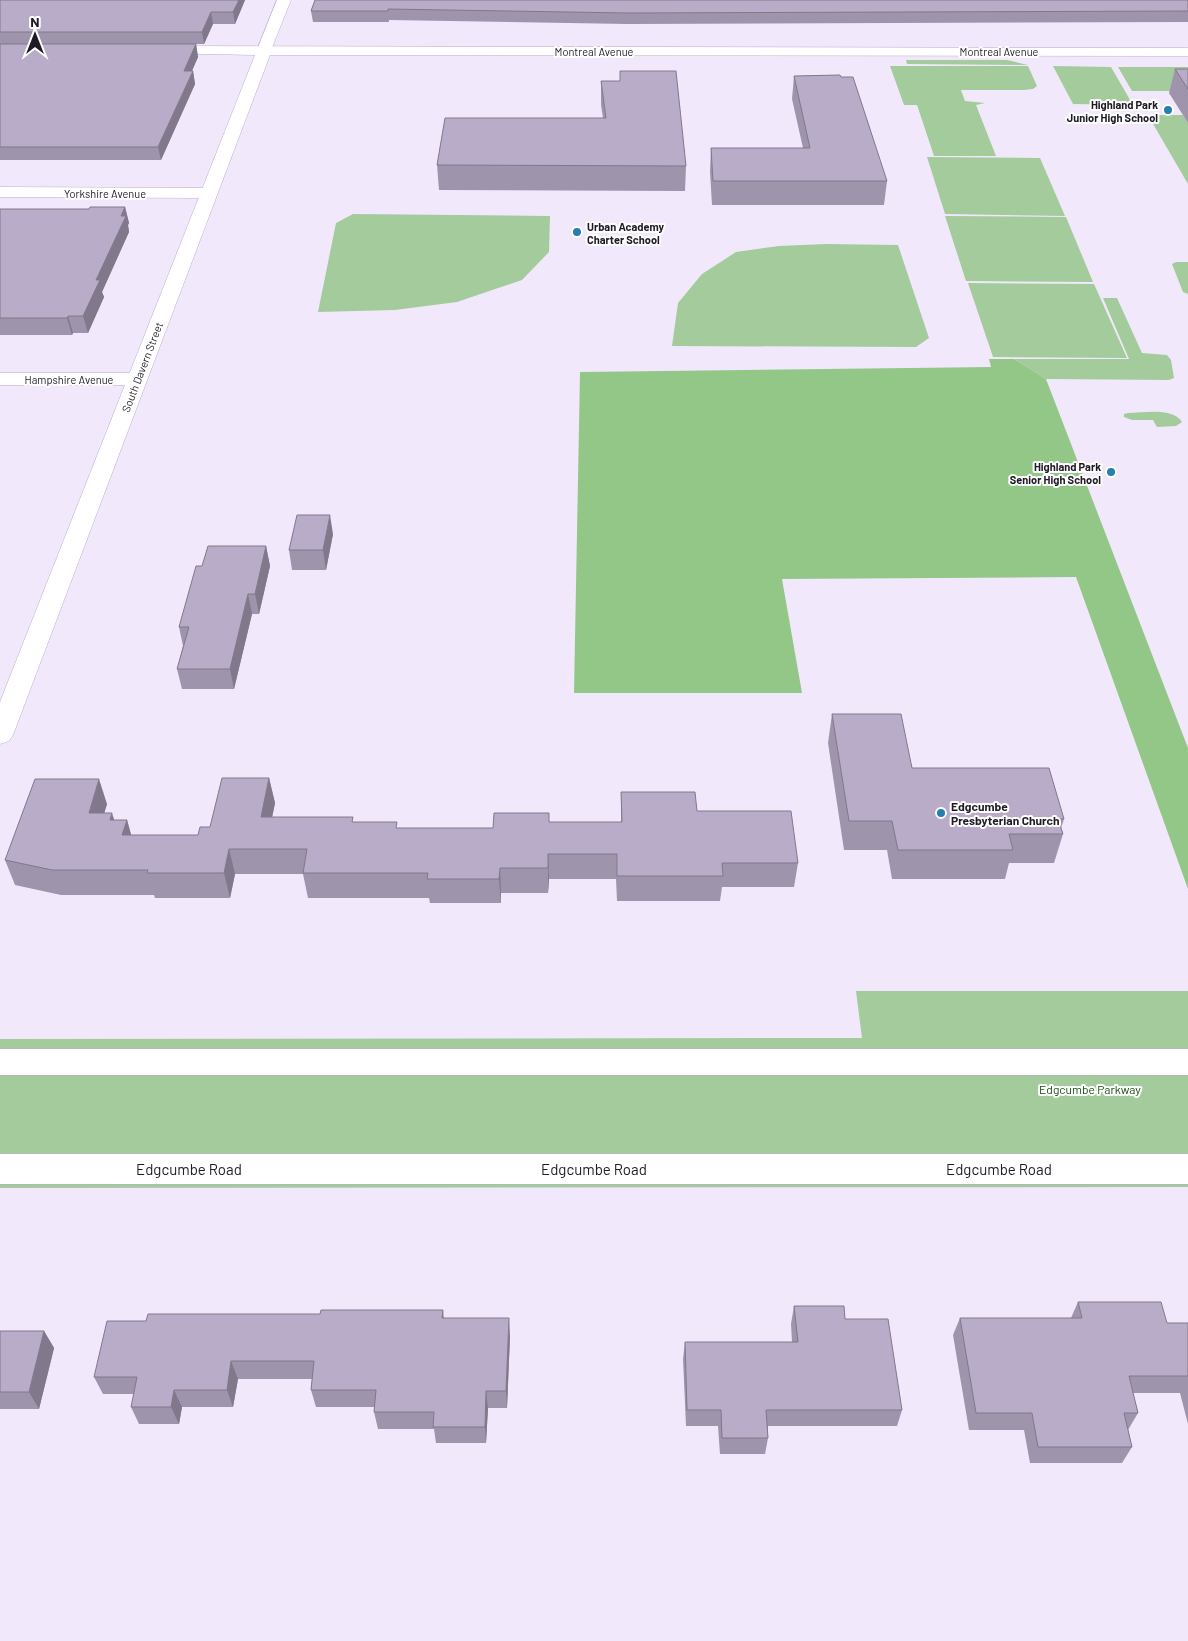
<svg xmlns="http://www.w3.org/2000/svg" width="1188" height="1641" font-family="Barlow,sans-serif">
  <rect width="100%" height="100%" fill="#f1e9fb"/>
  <g fill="#a3cb9c">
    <path d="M 906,60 L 1007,60 L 1028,65 L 907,64 Z"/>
    <path d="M 890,66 L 1028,66 L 1037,86 L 1033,89 L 1024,90 L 961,90 L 965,101 L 985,103 L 976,105 L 996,156 L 934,156 L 917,105 L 904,105 Z"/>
    <path d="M 1053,66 L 1111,67 L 1133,105 L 1073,104 Z"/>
    <path d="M 1118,67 L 1188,67 L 1188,91 L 1132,91 Z"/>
    <path d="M 1152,115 L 1183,115 L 1188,123 L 1188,184 L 1149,117 L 1152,117 Z"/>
    <path d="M 927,157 L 1040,158 L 1065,216 L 945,214 Z"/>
    <path d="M 353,214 L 550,216 L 549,252 L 522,280 L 457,302 L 395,310 L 318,312 L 336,223 Z"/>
    <path d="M 945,216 L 1066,217 L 1093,282 L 966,281 Z"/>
    <path d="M 826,244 L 898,245 L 929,338 L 916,347 L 672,346 L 678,303 L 702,274 L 736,252 L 779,246 Z"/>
    <path d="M 1176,262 L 1188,262 L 1188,294 L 1183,292 L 1172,264 Z"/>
    <path d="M 968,283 L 1094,284 L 1127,358 L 993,357 Z"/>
    <path d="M 1103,298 L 1117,298 L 1142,353 L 1167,355 L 1171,360 L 1174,378 L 1169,380 L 1046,379 L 1014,359 L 1129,359 Z"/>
    <path d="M 1128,413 C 1144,413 1172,407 1182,422 L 1176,426 L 1157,427 L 1153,420 L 1132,420 L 1124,417 L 1124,414 Z"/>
    <path d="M 856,991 L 1188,991 L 1188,1187 L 0,1188 L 0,1039 L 862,1038 Z"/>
  </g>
  <path fill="#93c788" d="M 989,359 L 1014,359 L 1046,379 L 1188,748 L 1188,889 L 1076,577 L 782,579 L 802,693 L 574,693 L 580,372 L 991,367 Z"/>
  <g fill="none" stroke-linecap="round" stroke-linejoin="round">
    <g stroke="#bbaecb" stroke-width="1">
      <g id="minor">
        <path d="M 277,0 L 291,0 L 271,50 L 269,53 L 259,53 L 257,50 Z"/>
        <path d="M 0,187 L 209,188 L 215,189 L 217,193 L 215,197 L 209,198 L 0,197 Z"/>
        <path d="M 0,373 L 137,373 L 144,375 L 147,379 L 144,383 L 137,385 L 0,385 Z"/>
      </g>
    </g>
    <g stroke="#bbaecb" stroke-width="1">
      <g id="tertiary">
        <path d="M 160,46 L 1188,48 L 1188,56 L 270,55 L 13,735 L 9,741 L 0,744 L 0,702 L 255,55 L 155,53 L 153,50 L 155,47 Z"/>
        <rect x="0" y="1049" width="1188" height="26"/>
        <rect x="0" y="1154" width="1188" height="30"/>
      </g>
    </g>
    <use href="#minor" fill="#fff" fill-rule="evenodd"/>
    <use href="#tertiary" fill="#fff" fill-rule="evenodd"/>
  </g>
  <g fill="#9e94ac">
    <path d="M 0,0 L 245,0 L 235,24 L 213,24 L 204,44 L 196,44 L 198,57 L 192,71 L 193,71 L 195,84 L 161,160 L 0,160 Z"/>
    <path d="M 315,0 L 1188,0 L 1188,22 L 628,24 L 389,20 L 389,22 L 313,22 L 311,11 Z"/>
    <path d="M 1175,69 L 1188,69 L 1188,123 L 1169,93 Z"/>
    <path d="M 794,76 L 887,181 L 884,205 L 712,205 L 710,172 L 711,148 L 803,148 L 792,99 Z"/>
    <path d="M 601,81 L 686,166 L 685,191 L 439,190 L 437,165 L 603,118 L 601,105 Z"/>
    <path d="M 125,207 L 129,223 L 128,225 L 129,232 L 102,292 L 104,297 L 88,333 L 73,333 L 72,335 L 0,335 L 0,209 L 89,209 Z"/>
    <path d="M 333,534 L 326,570 L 292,570 L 289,550 Z"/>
    <path d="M 266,546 L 270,566 L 259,614 L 252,614 L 234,689 L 182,689 L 177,669 L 183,646 L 179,627 L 202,566 Z"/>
    <path d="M 832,714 L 912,768 L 1064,819 L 1061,828 L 1063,834 L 1054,863 L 1009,863 L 1005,879 L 892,879 L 887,850 L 844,850 L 828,743 Z"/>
    <path d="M 269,778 L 275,803 L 272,817 L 354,822 L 397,828 L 493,828 L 549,813 L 549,822 L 621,822 L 621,792 L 697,811 L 798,863 L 794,887 L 722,887 L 720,901 L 617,901 L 616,879 L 549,879 L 548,893 L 501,893 L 501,903 L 430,903 L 429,898 L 308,898 L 303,874 L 235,874 L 230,898 L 155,898 L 154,895 L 61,895 L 15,885 L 5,860 L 107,804 L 104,813 L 114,820 L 127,820 L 131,835 L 198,835 L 210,827 Z"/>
    <path d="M 1078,1302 L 1167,1323 L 1188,1323 L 1188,1424 L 1180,1393 L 1133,1393 L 1138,1413 L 1128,1430 L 1132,1447 L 1122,1463 L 1030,1463 L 1024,1430 L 969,1430 L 953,1335 L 960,1318 L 1071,1318 Z"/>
    <path d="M 794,1306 L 845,1319 L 902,1410 L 897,1426 L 768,1426 L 768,1438 L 765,1454 L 720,1454 L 718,1426 L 686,1426 L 683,1359 L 685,1342 L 792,1342 L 791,1324 Z"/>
    <path d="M 443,1310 L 444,1318 L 510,1336 L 507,1408 L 488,1408 L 486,1443 L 436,1443 L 434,1429 L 378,1429 L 374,1412 L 374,1407 L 316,1407 L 311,1390 L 312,1379 L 238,1379 L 233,1407 L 182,1407 L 179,1424 L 139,1424 L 131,1407 L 134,1394 L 103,1394 L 94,1377 L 146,1321 Z"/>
    <path d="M 0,1331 L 44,1331 L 54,1348 L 39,1409 L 0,1409 Z"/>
  </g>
  <g fill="#81788c">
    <path d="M 239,0 L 245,0 L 235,24 L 233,12 Z"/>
    <path d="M 211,12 L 213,24 L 204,44 L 202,32 Z"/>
    <path d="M 196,44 L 198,57 L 186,84 L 184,71 Z"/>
    <path d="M 193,71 L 195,84 L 161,160 L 158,147 Z"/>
    <path d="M 125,207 L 129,223 L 128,225 L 129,232 L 102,292 L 104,297 L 88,333 L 83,316 L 96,280 Z"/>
    <path d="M 68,316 L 73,333 L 72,335 L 67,318 Z"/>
    <path d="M 330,515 L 333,534 L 326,570 L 323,550 Z"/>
    <path d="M 266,546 L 270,566 L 259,614 L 255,594 Z"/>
    <path d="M 248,594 L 252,614 L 234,689 L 230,669 Z"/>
    <path d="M 269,778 L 275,803 L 267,842 L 261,817 Z"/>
    <path d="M 99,779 L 107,804 L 97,838 L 89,813 Z"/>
    <path d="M 112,813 L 120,838 L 110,820 Z"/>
    <path d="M 127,820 L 134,845 L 122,835 Z"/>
    <path d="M 229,849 L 235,874 L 230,898 L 224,873 Z"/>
    <path d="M 548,854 L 549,879 L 548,893 Z"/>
    <path d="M 500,868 L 501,893 L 501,903 L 499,879 Z"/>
    <path d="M 509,1318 L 510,1336 L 507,1408 L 506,1391 Z"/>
    <path d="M 44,1331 L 54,1348 L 39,1409 L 29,1392 Z"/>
    <path d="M 231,1361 L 238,1379 L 233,1407 L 227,1390 Z"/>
    <path d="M 174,1390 L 182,1407 L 179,1424 L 171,1407 Z"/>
    <path d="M 486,1391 L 488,1408 L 486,1443 L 485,1427 Z"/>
  </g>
  <g fill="#b8acc8" stroke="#81788c">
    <path d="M 0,0 L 239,0 L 233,12 L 211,12 L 202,32 L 0,32 Z"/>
    <path d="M 315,0 L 1188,0 L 1188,11 L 628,13 L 388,9 L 388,11 L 311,11 Z"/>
    <path d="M 0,44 L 196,44 L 184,71 L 193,71 L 158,147 L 0,147 Z"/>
    <path d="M 1175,69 L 1188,69 L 1188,89 Z"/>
    <path d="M 620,71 L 676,71 L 686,166 L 437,165 L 445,118 L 606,118 L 601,81 L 620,81 Z"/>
    <path d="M 840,75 L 841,77 L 853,77 L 887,181 L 713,181 L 711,148 L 810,148 L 794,76 Z"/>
    <path d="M 90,207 L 125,207 L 121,216 L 126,216 L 96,280 L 100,280 L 83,316 L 68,316 L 67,318 L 0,318 L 0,209 L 89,209 Z"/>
    <path d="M 297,515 L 330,515 L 323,550 L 289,550 Z"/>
    <path d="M 208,546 L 266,546 L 255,594 L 248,594 L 230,669 L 177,669 L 189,627 L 179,627 L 196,566 L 202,566 Z"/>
    <path d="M 832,714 L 901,714 L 912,768 L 1049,768 L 1064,819 L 1058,819 L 1063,834 L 1009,834 L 1013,850 L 898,850 L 892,821 L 849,821 Z"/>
    <path d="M 222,778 L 269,778 L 261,817 L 353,817 L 352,822 L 397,822 L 396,828 L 493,828 L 494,813 L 549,813 L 549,822 L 622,822 L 621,792 L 695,792 L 697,811 L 791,811 L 798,863 L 722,863 L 723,876 L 617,876 L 617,854 L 548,854 L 548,868 L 500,868 L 499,879 L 427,879 L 428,873 L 303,873 L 307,849 L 229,849 L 224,873 L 147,873 L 148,870 L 52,870 L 5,860 L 35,779 L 99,779 L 89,813 L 112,813 L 110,820 L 127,820 L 122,835 L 198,835 L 200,827 L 210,827 Z"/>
    <path d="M 1078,1302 L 1161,1302 L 1167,1323 L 1188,1323 L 1188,1376 L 1129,1376 L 1138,1413 L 1124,1413 L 1132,1447 L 1038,1447 L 1032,1413 L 976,1413 L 960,1318 L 1082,1318 Z"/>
    <path d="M 794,1306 L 844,1306 L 845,1319 L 888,1319 L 902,1410 L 766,1410 L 768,1438 L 722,1438 L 721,1410 L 687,1410 L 685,1342 L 798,1342 Z"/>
    <path d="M 321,1310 L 443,1310 L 442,1318 L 509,1318 L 506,1391 L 486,1391 L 485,1427 L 433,1427 L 434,1412 L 374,1412 L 376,1390 L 311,1390 L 314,1361 L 231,1361 L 227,1390 L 174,1390 L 171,1407 L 131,1407 L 137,1377 L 94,1377 L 107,1321 L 146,1321 L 148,1314 L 320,1314 Z"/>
    <path d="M 0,1331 L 44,1331 L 29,1392 L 0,1392 Z"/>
  </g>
  <g fill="#267fad" stroke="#fff" stroke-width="2">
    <circle cx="1168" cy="110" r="5"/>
    <circle cx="577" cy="232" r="5"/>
    <circle cx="1111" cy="472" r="5"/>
    <circle cx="941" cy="813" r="5"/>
  </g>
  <g text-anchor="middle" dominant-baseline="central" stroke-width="4" stroke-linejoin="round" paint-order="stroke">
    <g font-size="11" fill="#1f1a25" stroke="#fff">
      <text x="594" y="51">Montreal Avenue</text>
      <text x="999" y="51">Montreal Avenue</text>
      <text x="105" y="193">Yorkshire Avenue</text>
      <text transform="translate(142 367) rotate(-69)">South Davern Street</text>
      <text x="69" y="379">Hampshire Avenue</text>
    </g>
    <g font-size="11" font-weight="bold" fill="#1f1a25" stroke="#fff" text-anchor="end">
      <text x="1158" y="104">Highland Park<tspan x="1158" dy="13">Junior High School</tspan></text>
      <text x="587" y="226" text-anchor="start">Urban Academy<tspan x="587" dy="13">Charter School</tspan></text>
      <text x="1101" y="466">Highland Park<tspan x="1101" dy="13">Senior High School</tspan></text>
    </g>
    <g font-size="12" font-weight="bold" fill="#1f1a25" stroke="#fff" text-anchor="start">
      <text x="951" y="806">Edgcumbe<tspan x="951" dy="14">Presbyterian Church</tspan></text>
    </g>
    <g font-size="12" fill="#194c0e" stroke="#fff">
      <text x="1090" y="1089">Edgcumbe Parkway</text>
    </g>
    <g font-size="15" fill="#1f1a25" stroke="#fff">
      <text x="189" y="1169">Edgcumbe Road</text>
      <text x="594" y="1169">Edgcumbe Road</text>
      <text x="999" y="1169">Edgcumbe Road</text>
    </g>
  </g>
  <g transform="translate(35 35)" stroke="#ffffff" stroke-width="4" paint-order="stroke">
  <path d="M0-4L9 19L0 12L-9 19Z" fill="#1f1a25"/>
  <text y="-8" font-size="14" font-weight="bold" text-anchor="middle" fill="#1f1a25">N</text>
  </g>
</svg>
